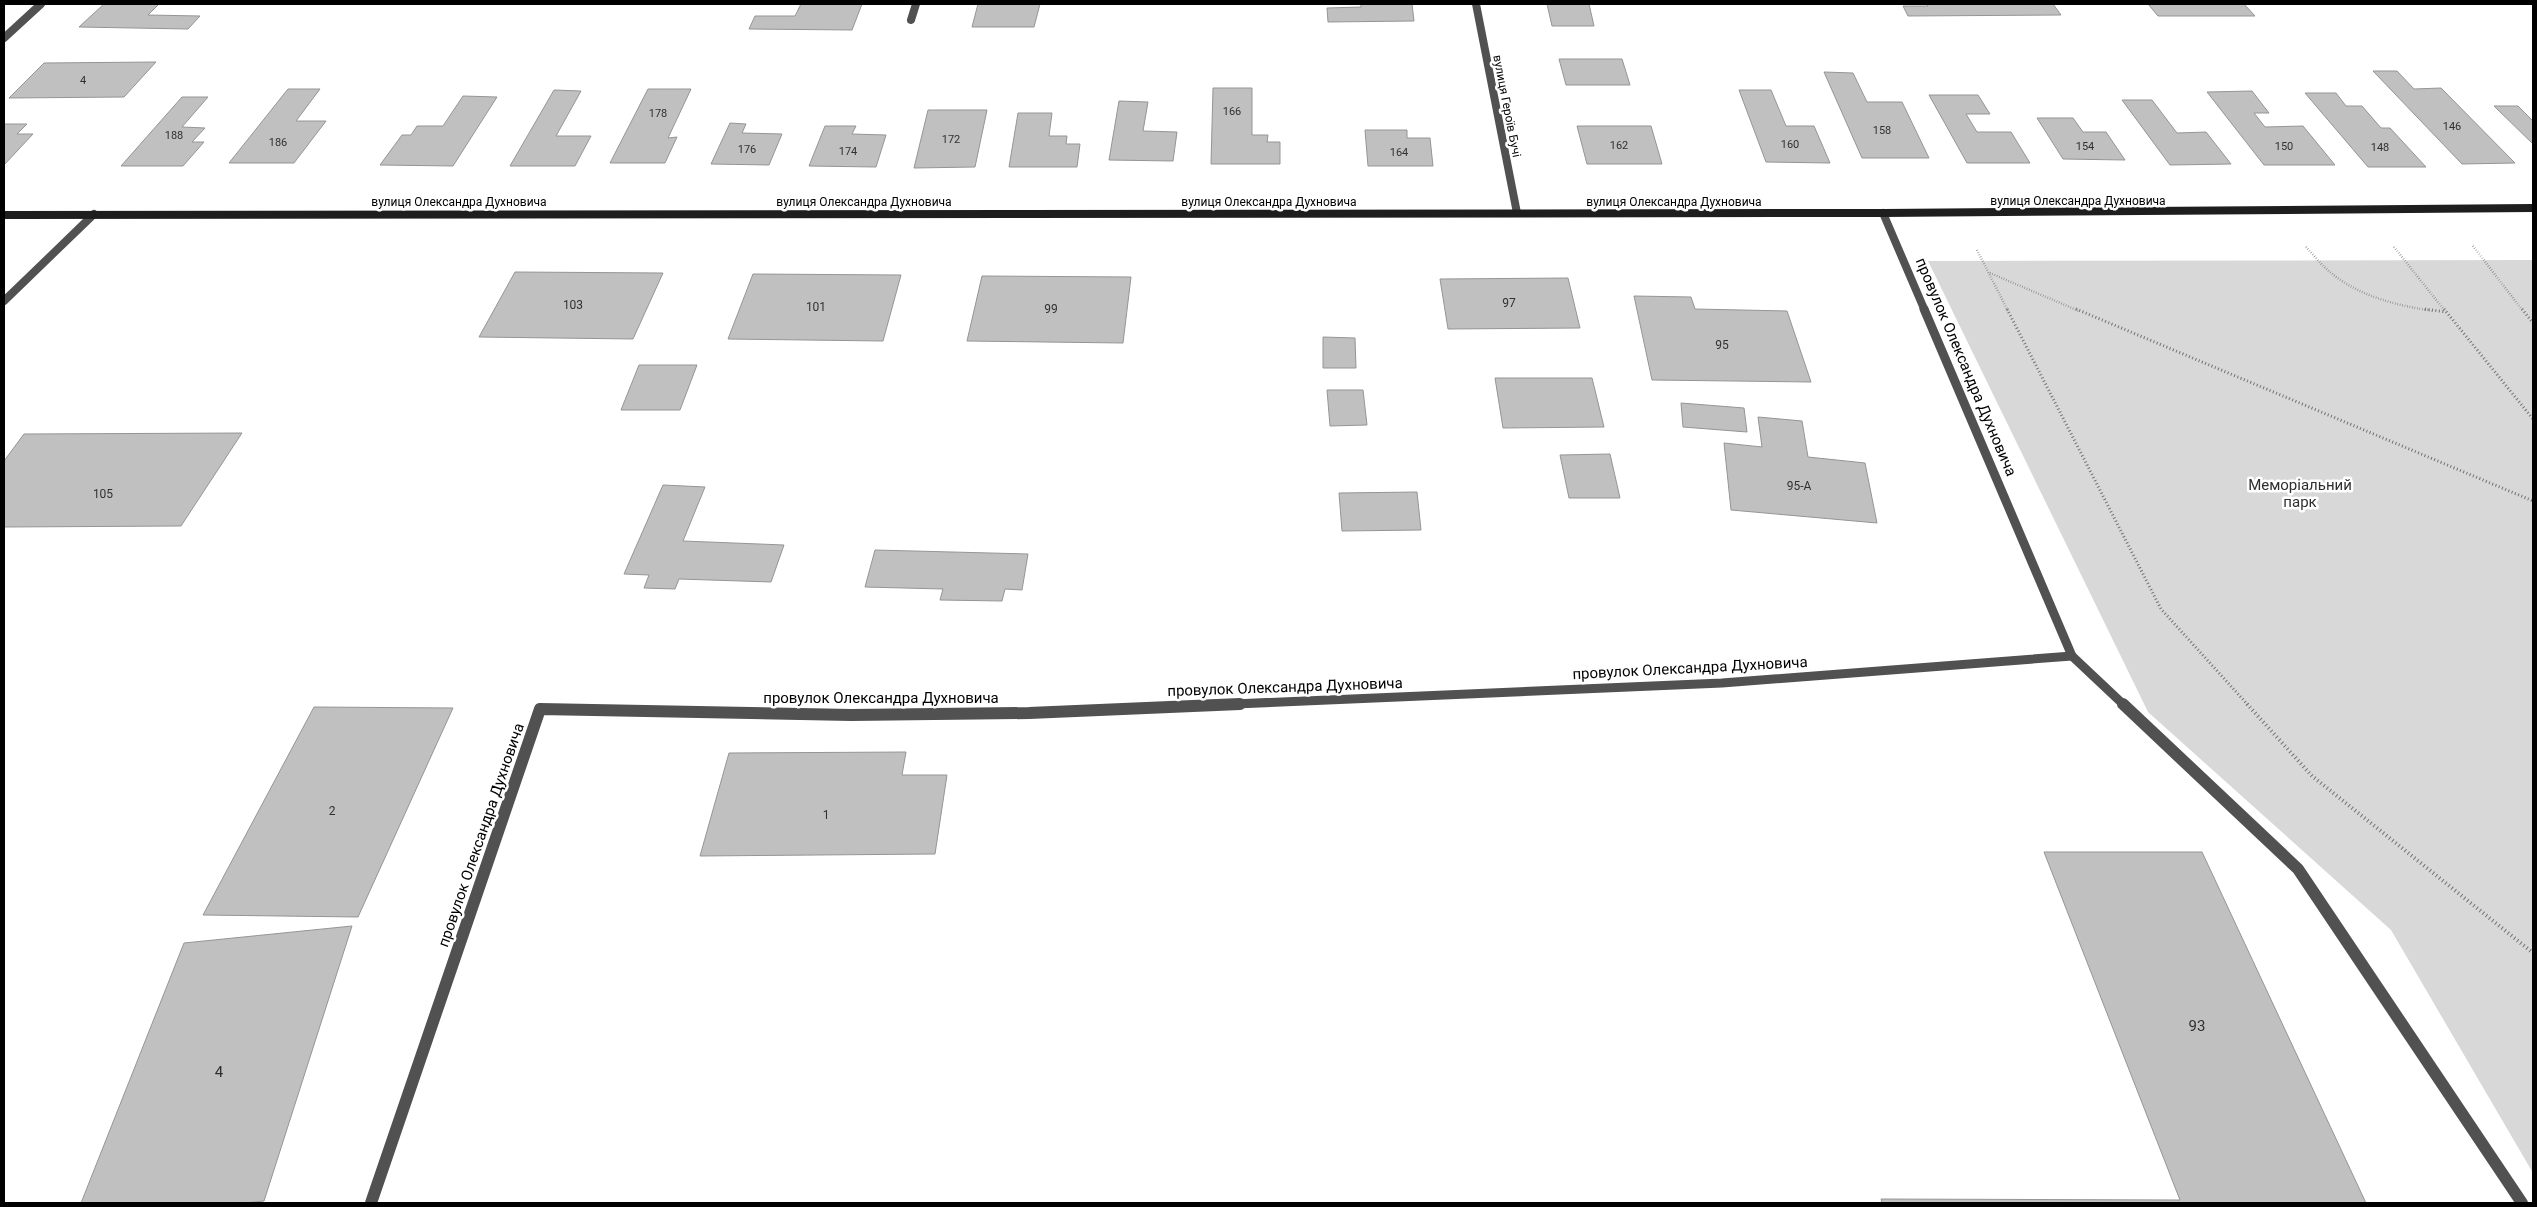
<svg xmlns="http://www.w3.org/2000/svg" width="2537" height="1207" font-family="Roboto,sans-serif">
  <rect width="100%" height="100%" fill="#fff"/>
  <path fill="#d8d8d8" d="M 2533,260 L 2533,1173 L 2391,930 L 2148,712 L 1928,261 Z"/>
  <g fill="#c0c0c0" stroke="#959595">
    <path d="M 104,4 L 159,4 L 148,15 L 200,16 L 188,29 L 79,27 Z"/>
    <path d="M 801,4 L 862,4 L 852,30 L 749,29 L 755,16 L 795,16 Z"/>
    <path d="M 978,4 L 1040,4 L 1034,27 L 972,27 Z"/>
    <path d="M 1361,4 L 1412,4 L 1414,21 L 1328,22 L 1327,8 L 1361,7 Z"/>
    <path d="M 1547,4 L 1589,4 L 1594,26 L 1552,26 Z"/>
    <path d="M 1926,4 L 2053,4 L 2061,15 L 1908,16 L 1903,6 L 1928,6 Z"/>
    <path d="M 2148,4 L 2244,4 L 2255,16 L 2158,16 Z"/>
    <path d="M 1559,59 L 1622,59 L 1630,85 L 1566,85 Z"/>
    <path d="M 156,62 L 124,97 L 9,98 L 44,63 Z"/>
    <path d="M 2373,71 L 2397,71 L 2414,89 L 2441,88 L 2515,163 L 2462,164 Z"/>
    <path d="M 1824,72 L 1853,73 L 1867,102 L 1902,102 L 1929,158 L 1862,158 Z"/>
    <path d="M 1213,88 L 1252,88 L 1252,135 L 1268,135 L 1267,142 L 1280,142 L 1280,164 L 1211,164 Z"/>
    <path d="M 288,89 L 320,89 L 296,121 L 326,121 L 294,163 L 229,163 Z"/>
    <path d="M 648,89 L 691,89 L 668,138 L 677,137 L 665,163 L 610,163 Z"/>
    <path d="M 554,90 L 581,91 L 556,136 L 591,136 L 575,166 L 510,166 Z"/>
    <path d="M 1739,90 L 1771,90 L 1786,126 L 1814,126 L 1830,163 L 1766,162 Z"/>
    <path d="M 2252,91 L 2269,113 L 2254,113 L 2265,127 L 2303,126 L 2335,165 L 2264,165 L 2207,92 Z"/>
    <path d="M 2305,93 L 2336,93 L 2346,106 L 2362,106 L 2381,128 L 2390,128 L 2426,167 L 2368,167 Z"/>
    <path d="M 1929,95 L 1978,95 L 1990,114 L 1966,114 L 1977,132 L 2011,132 L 2030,163 L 1967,163 Z"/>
    <path d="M 463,96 L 497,97 L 453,166 L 380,165 L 402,135 L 411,135 L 417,126 L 443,126 Z"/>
    <path d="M 182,97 L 208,97 L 182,127 L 205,128 L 192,142 L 204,142 L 183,166 L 121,166 Z"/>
    <path d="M 2122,100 L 2152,100 L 2177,133 L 2206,132 L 2231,164 L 2170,165 Z"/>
    <path d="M 1119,101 L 1148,102 L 1143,131 L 1177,132 L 1173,161 L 1109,160 Z"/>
    <path d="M 2494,106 L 2518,106 L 2533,121 L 2533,144 Z"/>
    <path d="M 928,110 L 987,110 L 975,167 L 914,168 Z"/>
    <path d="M 1018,113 L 1052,113 L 1049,136 L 1067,136 L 1066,144 L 1080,144 L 1077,167 L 1009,167 Z"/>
    <path d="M 2037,118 L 2073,118 L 2083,132 L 2106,132 L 2125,160 L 2063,159 Z"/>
    <path d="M 730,123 L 746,124 L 742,133 L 782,134 L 769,165 L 711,164 Z"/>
    <path d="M 4,124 L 27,124 L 17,134 L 33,134 L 4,165 Z"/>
    <path d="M 825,126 L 856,126 L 852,134 L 886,135 L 876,167 L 809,166 Z"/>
    <path d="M 1577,126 L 1651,126 L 1662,164 L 1587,164 Z"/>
    <path d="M 1365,130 L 1407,130 L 1407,138 L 1430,138 L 1433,166 L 1368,166 Z"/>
    <path d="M 515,272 L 663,273 L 633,339 L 479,337 Z"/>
    <path d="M 753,274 L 901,275 L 883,341 L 728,339 Z"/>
    <path d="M 982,276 L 1131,277 L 1123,343 L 967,341 Z"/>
    <path d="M 1568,278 L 1580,328 L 1448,329 L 1440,279 Z"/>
    <path d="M 1634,296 L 1691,297 L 1695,309 L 1787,311 L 1811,382 L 1652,380 Z"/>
    <path d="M 1323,337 L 1355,338 L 1356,368 L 1323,368 Z"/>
    <path d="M 639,365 L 697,365 L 680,410 L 621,410 Z"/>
    <path d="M 1495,378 L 1592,378 L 1604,427 L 1503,428 Z"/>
    <path d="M 1327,390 L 1363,390 L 1367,425 L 1330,426 Z"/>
    <path d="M 1681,403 L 1744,408 L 1747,432 L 1683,427 Z"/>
    <path d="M 1758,417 L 1802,421 L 1808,457 L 1865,463 L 1877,523 L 1731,510 L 1724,443 L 1762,447 Z"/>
    <path d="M 242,433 L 181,526 L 4,527 L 4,461 L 24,434 Z"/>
    <path d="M 1610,454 L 1620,498 L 1569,498 L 1560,455 Z"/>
    <path d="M 663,485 L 705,487 L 683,541 L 784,545 L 771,582 L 679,579 L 675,589 L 644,588 L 649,575 L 624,574 Z"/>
    <path d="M 1417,492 L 1421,530 L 1342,531 L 1339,493 Z"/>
    <path d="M 875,550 L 1028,554 L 1022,590 L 1005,589 L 1002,601 L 940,600 L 943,589 L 865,587 Z"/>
    <path d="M 314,707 L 453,708 L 358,917 L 203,915 Z"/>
    <path d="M 906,752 L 902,775 L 947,775 L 935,854 L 700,856 L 729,753 Z"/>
    <path d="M 2044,852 L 2202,852 L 2366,1203 L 1882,1203 L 1881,1199 L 2180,1200 Z"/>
    <path d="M 352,926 L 264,1201 L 245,1203 L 81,1203 L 184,943 Z"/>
  </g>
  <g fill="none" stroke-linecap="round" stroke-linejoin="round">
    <g stroke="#737373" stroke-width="2.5" stroke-dasharray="0.5 2" stroke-linecap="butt">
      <path d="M 2473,246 L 2523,311"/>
      <path d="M 2306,247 C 2314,255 2321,265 2330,272 C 2358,296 2398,306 2434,311"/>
      <path d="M 2394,247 L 2445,311"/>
      <path d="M 1977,250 L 2008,311"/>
      <path d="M 1990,273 L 2079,311"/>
    </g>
    <g stroke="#737373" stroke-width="3" stroke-dasharray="1 2.5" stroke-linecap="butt">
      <path d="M 2007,309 L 2161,609 L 2248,705"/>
      <path d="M 2076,309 L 2533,501"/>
      <path d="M 2425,309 L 2446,312"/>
      <path d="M 2444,309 L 2533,419"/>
      <path d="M 2522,309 L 2533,323"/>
    </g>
    <path stroke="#737373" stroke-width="4" stroke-dasharray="1 3" stroke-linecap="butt" d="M 2247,704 L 2312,776 L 2533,953"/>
    <path stroke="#515151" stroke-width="9" d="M 2072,656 L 2124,705"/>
    <path stroke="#515151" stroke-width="12" d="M 2123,704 L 2298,869 L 2522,1203"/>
    <g stroke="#515151" stroke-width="8">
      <path d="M 1476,4 L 1517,213"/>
      <path d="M 911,20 L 916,4"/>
      <path d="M 4,38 L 41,4"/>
      <path d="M 1883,213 L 1925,311"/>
      <path d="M 4,301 L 94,214"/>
    </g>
    <path stroke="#515151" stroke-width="9" d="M 1211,705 L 1722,683 L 2072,656 L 1924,309"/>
    <path stroke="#515151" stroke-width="12" d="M 371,1203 L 540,709 L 851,715 L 1029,713 L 1240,704"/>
    <path stroke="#1e1e1e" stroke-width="8" d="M 4,215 L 1883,213 L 2533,208"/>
  </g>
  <g text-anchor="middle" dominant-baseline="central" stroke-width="5" stroke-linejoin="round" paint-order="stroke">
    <g font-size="11" fill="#303030">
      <text x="83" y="80">4</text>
      <text x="1232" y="111">166</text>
      <text x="658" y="113">178</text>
      <text x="2452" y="126">146</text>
      <text x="1882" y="130">158</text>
      <text x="174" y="135">188</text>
      <text x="951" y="139">172</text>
      <text x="278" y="142">186</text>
      <text x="1790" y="144">160</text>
      <text x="1619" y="145">162</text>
      <text x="2085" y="146">154</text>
      <text x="2284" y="146">150</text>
      <text x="2380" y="147">148</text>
      <text x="747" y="149">176</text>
      <text x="848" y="151">174</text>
      <text x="1399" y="152">164</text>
    </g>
    <g font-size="12" fill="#000" stroke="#fff">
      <text transform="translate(1507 106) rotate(79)">вулиця Героїв Бучі</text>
      <text x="2078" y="201">вулиця Олександра Духновича</text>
      <text x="459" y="202">вулиця Олександра Духновича</text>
      <text x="864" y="202">вулиця Олександра Духновича</text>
      <text x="1269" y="202">вулиця Олександра Духновича</text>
      <text x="1674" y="202">вулиця Олександра Духновича</text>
    </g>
    <g font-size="12" fill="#303030">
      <text x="1509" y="303">97</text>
      <text x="573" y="305">103</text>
      <text x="816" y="307">101</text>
      <text x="1051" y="309">99</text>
      <text x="1722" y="345">95</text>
      <text x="1799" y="486">95-А</text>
      <text x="103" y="494">105</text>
      <text x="332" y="811">2</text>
      <text x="826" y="815">1</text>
    </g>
    <g font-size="15" fill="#000" stroke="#fff">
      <text transform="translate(1966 367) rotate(67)">провулок Олександра Духновича</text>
      <text transform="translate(1690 668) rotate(-3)">провулок Олександра Духновича</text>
      <text transform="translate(1285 687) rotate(-2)">провулок Олександра Духновича</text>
      <text x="881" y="698">провулок Олександра Духновича</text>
      <text transform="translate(481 835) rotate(-71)">провулок Олександра Духновича</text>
    </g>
    <g font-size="15" fill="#2f2f2f" stroke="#fff">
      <text x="2300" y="485">Меморіальний<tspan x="2300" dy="17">парк</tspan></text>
    </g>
    <g font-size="15" fill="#303030">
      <text x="2197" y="1026">93</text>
      <text x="219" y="1072">4</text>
    </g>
  </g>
  <rect width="2537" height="1207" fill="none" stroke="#000000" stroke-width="10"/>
</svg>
